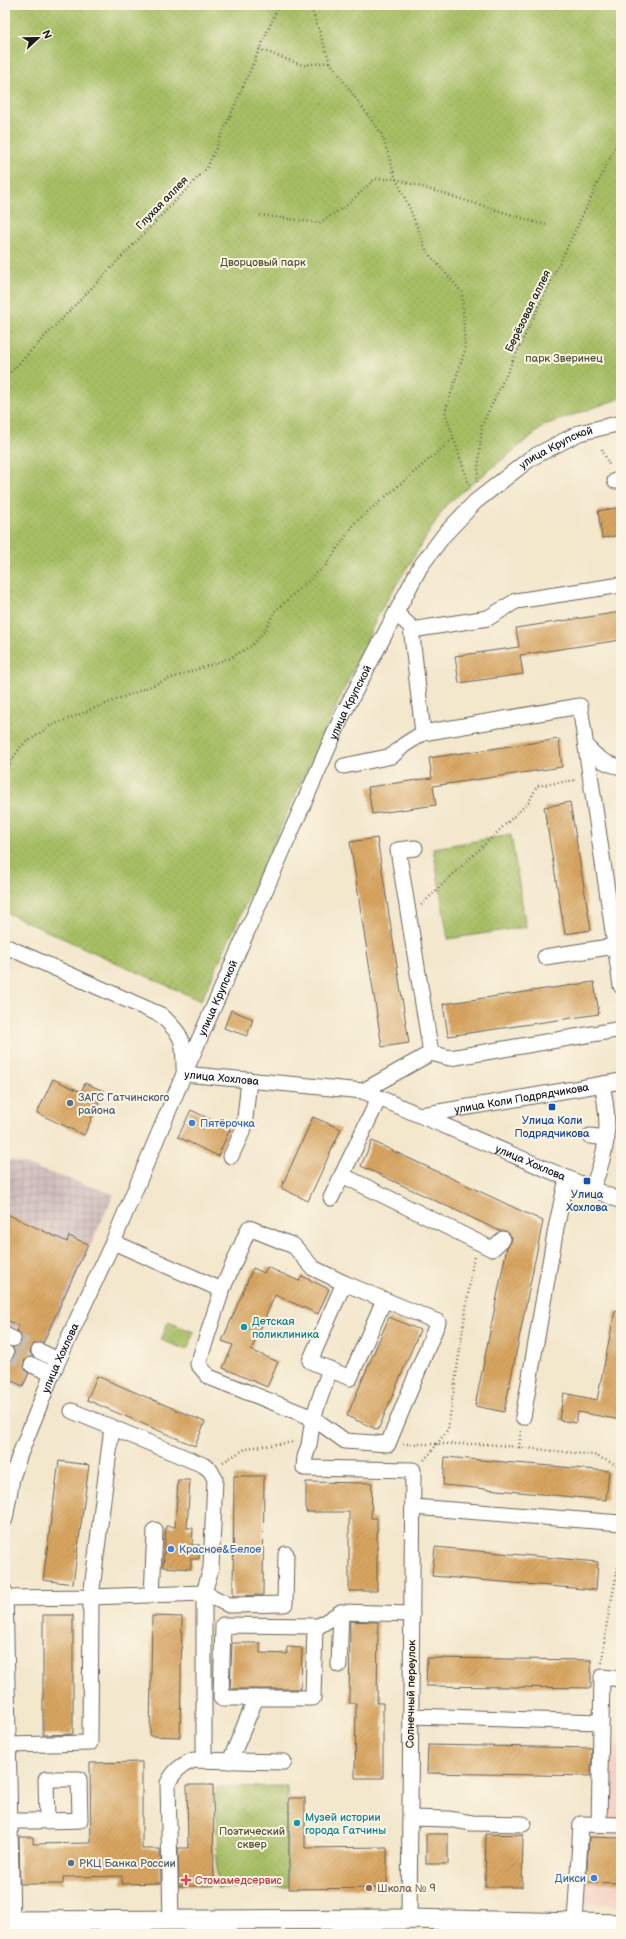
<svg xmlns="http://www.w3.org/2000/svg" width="626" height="1939" font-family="'Balsamiq Sans',sans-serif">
  <defs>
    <pattern id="industrial-grid" width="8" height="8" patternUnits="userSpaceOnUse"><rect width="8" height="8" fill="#d1bfbf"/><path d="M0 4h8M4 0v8" fill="none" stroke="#b3a4a4"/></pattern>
    <pattern id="park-dots" width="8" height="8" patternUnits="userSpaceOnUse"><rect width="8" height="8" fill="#a6be63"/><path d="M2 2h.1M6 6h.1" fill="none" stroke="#8ea355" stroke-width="1.8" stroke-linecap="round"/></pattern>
    <pattern id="building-hatch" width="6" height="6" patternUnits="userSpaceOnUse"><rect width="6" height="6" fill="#d8a561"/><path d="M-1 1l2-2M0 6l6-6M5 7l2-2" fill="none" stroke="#b98d54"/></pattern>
  </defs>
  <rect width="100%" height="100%" fill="#fcf5e5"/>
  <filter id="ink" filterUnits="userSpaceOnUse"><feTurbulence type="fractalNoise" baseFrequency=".025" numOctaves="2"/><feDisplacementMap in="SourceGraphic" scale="8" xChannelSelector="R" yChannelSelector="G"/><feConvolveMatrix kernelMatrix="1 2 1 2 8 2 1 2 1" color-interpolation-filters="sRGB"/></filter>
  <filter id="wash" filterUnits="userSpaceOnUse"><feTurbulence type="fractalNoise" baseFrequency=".012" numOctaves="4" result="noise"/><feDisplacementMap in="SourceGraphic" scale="16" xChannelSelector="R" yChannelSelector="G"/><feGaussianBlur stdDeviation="0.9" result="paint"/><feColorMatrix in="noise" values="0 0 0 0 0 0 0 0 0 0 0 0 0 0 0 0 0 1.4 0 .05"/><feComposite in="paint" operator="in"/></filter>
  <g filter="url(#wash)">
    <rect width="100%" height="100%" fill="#f3e7cc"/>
    <path fill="#f6d1c5" d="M 608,1745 L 621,1746 L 621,1905 L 576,1904 L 581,1824 L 599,1824 L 608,1803 Z"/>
    <path fill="url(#industrial-grid)" d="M 5,1158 L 114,1194 L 24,1389 L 5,1380 Z"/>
    <g fill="url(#park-dots)" stroke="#616d40">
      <path d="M 5,5 L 621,5 L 621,398 L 545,425 L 446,505 L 379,613 L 201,1001 L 5,912 Z"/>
      <path d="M 511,835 L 526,927 L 448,939 L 433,848 Z"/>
      <path d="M 168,1322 L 194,1332 L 187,1350 L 161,1340 Z"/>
      <path d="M 287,1786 L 288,1887 L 217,1888 L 216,1787 Z"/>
    </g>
    <g id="blocks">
      <g fill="url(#building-hatch)">
        <path d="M 621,507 L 621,535 L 602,538 L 598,511 Z"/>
        <path d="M 621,612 L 621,640 L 520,655 L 523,674 L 459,683 L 455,656 L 519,647 L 516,628 Z"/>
        <path d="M 559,739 L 562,767 L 433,786 L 436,805 L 372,814 L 368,787 L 432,778 L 429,758 Z"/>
        <path d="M 570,802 L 591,930 L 565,934 L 544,807 Z"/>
        <path d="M 377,838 L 409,1043 L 382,1047 L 350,842 Z"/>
        <path d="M 594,982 L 599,1014 L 448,1036 L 443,1004 Z"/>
        <path d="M 231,1010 L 253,1019 L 247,1036 L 224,1028 Z"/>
        <path d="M 53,1079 L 81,1092 L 85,1083 L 104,1091 L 84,1135 L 37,1113 Z"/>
        <path d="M 191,1110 L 230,1129 L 218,1156 L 178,1137 Z"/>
        <path d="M 313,1117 L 341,1129 L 308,1201 L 281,1188 Z"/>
        <path d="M 372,1141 L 543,1221 L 504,1412 L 475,1406 L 507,1247 L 511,1242 L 512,1237 L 506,1231 L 500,1231 L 361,1166 Z"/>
        <path d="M 5,1213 L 67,1242 L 69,1236 L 88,1244 L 43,1343 L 34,1344 L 30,1351 L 32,1356 L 24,1361 L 25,1370 L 29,1373 L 23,1386 L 5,1378 L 5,1362 L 14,1358 L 15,1353 L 13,1348 L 18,1346 L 22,1339 L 21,1334 L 17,1331 L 19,1326 L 5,1319 Z"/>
        <path d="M 267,1267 L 299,1281 L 302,1276 L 329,1289 L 318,1314 L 275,1295 L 251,1350 L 278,1362 L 267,1387 L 223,1368 L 233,1345 L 222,1341 L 253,1268 L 264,1273 Z"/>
        <path d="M 615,1311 L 621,1312 L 621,1420 L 578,1412 L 576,1423 L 559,1420 L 564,1393 L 597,1400 Z"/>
        <path d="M 389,1317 L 420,1330 L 378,1430 L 347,1416 Z"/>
        <path d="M 97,1376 L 205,1422 L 195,1446 L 87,1400 Z"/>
        <path d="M 445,1457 L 609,1471 L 606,1500 L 443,1485 Z"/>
        <path d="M 59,1461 L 89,1465 L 73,1584 L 43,1580 Z"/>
        <path d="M 234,1476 L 264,1476 L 263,1595 L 233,1596 Z"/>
        <path d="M 178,1480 L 190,1480 L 187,1528 L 193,1528 L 192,1545 L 200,1545 L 199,1559 L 191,1559 L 191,1569 L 163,1567 L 166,1526 L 175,1527 Z"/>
        <path d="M 306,1482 L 372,1483 L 371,1518 L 377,1518 L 377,1591 L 349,1591 L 349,1512 L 306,1512 Z"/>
        <path d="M 435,1547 L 598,1562 L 596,1590 L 432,1576 Z"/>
        <path d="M 43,1615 L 73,1615 L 73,1734 L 43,1735 Z"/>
        <path d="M 152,1616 L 182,1617 L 180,1737 L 150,1736 Z"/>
        <path d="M 350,1621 L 378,1622 L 377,1703 L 383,1703 L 383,1778 L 355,1778 L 356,1703 L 349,1703 Z"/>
        <path d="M 232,1643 L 260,1643 L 260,1653 L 287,1654 L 287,1647 L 302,1648 L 301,1689 L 230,1689 Z"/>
        <path d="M 427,1658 L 591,1660 L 591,1688 L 426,1686 Z"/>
        <path d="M 428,1745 L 592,1748 L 591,1776 L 427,1773 Z"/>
        <path d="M 142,1762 L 142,1849 L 160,1849 L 161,1883 L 122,1884 L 122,1876 L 63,1877 L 63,1884 L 20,1884 L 19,1837 L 33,1837 L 33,1844 L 91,1843 L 90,1763 Z"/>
        <path d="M 187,1785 L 213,1785 L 214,1886 L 179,1886 L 178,1848 L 188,1848 Z"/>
        <path d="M 289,1798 L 305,1798 L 305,1848 L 387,1847 L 387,1888 L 289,1889 Z"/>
        <rect x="426" y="1834" width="22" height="30"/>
        <path d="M 486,1834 L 523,1835 L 522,1887 L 485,1887 Z"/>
        <path d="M 589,1837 L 621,1838 L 621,1883 L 586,1882 Z"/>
      </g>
    </g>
  </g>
  <g filter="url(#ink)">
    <use href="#blocks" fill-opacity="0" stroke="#67635a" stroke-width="1"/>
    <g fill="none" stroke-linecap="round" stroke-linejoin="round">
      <g stroke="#c8bea9" stroke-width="15" stroke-dasharray="15 8" stroke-linecap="butt">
        <path d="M 13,1339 L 39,1351"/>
        <path d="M 6,1353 L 32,1365"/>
      </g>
      <g stroke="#67635a" stroke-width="17">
        <g id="minor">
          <path d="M 615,481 L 621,481"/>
          <path d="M 396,613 L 411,627 L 423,733 L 580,706 L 621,986"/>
          <path d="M 412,630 L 488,618 L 516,601 L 621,585"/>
          <path d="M 586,746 C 597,758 605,764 621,767"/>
          <path d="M 344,766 L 392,756 L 404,745 L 423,733"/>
          <path d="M 5,946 L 161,1015 C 183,1036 184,1039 184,1069"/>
          <path d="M 545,957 L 615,946"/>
          <path d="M 431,1053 L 450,1058 L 616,1030 L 621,1027"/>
          <path id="s1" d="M 184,1074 L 363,1091 L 621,1201"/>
          <path d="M 363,1091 L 431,1053 L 398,850 L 415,848"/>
          <path id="s2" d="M 421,1115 L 621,1081"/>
          <path d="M 590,1136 L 607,1138"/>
          <path d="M 231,1156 L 244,1128 L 249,1080"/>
          <path d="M 342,1175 L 492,1249 L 503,1239"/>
          <path d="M 592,1189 C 608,1149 611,1127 602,1084"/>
          <path d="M 331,1198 L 379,1098"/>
          <path d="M 249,1228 L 294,1246 L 313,1268 L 344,1283 L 438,1322 L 388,1444 L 345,1441 L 313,1418 L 209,1377 L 198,1364 L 222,1290 Z"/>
          <path d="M 113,1242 L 222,1290"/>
          <path d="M 344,1283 L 310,1361 L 350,1378 L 384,1300"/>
          <path d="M 5,1335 L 13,1339"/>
          <path d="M 39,1351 L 58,1360"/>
          <path d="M 5,1353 L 6,1353"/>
          <path d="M 32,1365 L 52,1374"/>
          <path d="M 330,1369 L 313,1418 L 309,1445 L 305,1457 L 304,1468 L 413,1470 L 409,1919"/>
          <path d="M 72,1411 L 203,1465 L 210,1470 L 215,1479 L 211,1568 L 204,1593 L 204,1760"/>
          <path d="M 523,1417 L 556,1228 L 567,1178"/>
          <path d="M 413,1507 L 621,1523"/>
          <path id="s3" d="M 5,1519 L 12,1478 L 20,1454 L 52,1374 L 113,1242 L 184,1074 L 343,714 L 420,567 L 444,535 L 475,502 L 531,458 L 579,433 L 621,423"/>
          <path d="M 5,1592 L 12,1921"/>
          <path d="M 152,1595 L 155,1530"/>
          <path d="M 5,1598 L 91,1597 L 204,1593 L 229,1605 L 285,1604 L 286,1554"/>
          <path d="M 315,1626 L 313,1698 L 221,1698 L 223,1625 L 315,1626 L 319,1626 L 341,1612 L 412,1614"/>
          <path d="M 339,1665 L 341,1612"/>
          <path d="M 411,1716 L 601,1722"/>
          <path d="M 8,1745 L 90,1743 L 91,1597 L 112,1427"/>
          <path d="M 230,1761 L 256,1698"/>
          <path d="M 410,1818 L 448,1819 L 472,1823 L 523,1824"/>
          <path d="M 9,1821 C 33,1821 56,1821 80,1820 L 79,1779 L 46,1779 L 47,1821"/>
          <path d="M 599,1824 L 602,1677 L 621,1679"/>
          <path d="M 121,1920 L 121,1934"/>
          <path d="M 171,1920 L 168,1783 C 174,1771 181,1765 194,1760 L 284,1762"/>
          <path d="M 575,1922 L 581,1824 L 621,1825"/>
          <path d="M 226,1934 L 227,1920"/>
        </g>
      </g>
      <g stroke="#67635a" stroke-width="21">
        <path id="major" d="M 5,1921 L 409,1919 L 621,1924"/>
      </g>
      <g stroke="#67635a" stroke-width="2.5" stroke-dasharray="1 3" stroke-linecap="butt">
        <path d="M 310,5 L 330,62 L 382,135 L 396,179 L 548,226"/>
        <path d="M 259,49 L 302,65 L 330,62"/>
        <path d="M 260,215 L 319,223 L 346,206 L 375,179 L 396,179 L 410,209 L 427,252 L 462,292 L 465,350 L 445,412 L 470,488"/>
        <path d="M 5,378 L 207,168 L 279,5"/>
        <path d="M 602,449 L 610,467"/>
        <path d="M 477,482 L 482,425 L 621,135"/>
        <path d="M 5,771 L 21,746 L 50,726 L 166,680 L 230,658 L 251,646 L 265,630 L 275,611 L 326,565 L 355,523 L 454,438"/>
        <path d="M 421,905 L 529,802 L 537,786 L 576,780"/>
        <path d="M 403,1444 L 487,1444 L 594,1455 L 621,1467"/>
        <path d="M 519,1448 L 521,1430"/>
        <path d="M 424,1460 L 432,1451 L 448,1429 L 474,1255"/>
        <path d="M 223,1462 L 247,1448 L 295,1442"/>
        <path d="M 602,1663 L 607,1622 L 621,1553"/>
      </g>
      <use href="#minor" stroke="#fff" stroke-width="15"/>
      <use href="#major" stroke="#fff" stroke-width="19"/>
    </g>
  </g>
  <g fill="#5c6f8a" stroke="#fcf5e5" stroke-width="1.5">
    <circle cx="70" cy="1103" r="4"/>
    <circle cx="71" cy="1863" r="4"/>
  </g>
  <g fill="#1a4fb4" stroke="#fcf5e5" stroke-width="1.5">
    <rect x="548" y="1103" width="8" height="8" rx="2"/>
    <rect x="583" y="1177" width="8" height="8" rx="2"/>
  </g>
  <g fill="#3f7fe0" stroke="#fcf5e5" stroke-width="1.5">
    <circle cx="192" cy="1123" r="4"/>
    <circle cx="171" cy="1549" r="4"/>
    <circle cx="594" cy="1878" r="4"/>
  </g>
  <g fill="#0f9aa8" stroke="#fcf5e5" stroke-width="1.5">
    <circle cx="244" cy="1327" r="4"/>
    <circle cx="297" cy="1823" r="4"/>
  </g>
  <path fill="#e0444e" stroke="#fcf5e5" stroke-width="1.5" d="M184 1874h4v4h4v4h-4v4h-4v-4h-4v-4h4z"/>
  <circle fill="#8d6e63" stroke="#fcf5e5" stroke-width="1.5" cx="369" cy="1888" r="4"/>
  <g text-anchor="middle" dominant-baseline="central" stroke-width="4" stroke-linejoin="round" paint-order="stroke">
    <g font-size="11" fill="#1c1c1c" stroke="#fcf5e5">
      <text transform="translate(162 203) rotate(-46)">Глухая аллея</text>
      <text transform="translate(528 311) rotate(-64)">Берёзовая аллея</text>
      <text stroke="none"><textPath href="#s3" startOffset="1224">улица Крупской</textPath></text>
      <text stroke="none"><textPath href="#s3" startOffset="888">улица Крупской</textPath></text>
      <text stroke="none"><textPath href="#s3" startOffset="564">улица Крупской</textPath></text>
      <text stroke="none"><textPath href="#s1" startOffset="38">улица Хохлова</textPath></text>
      <text stroke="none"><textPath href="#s2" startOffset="102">улица Коли Подрядчикова</textPath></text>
      <text stroke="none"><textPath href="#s1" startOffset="362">улица Хохлова</textPath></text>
      <text stroke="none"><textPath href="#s3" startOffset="171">улица Хохлова</textPath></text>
      <text transform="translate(411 1694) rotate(-89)">Солнечный переулок</text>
    </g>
    <g font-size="11" fill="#4c5535" stroke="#fcf5e5">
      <text x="263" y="262">Дворцовый парк</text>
      <text x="564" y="358">парк Зверинец</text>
      <text x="252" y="1831">Поэтический<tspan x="252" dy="13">сквер</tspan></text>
    </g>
    <g font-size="11" fill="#4e5e75" stroke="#fcf5e5" text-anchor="start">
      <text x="78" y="1097">ЗАГС Гатчинского<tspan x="78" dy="13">района</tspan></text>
      <text x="79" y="1863">РКЦ Банка России</text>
    </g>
    <g font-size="11" fill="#164399" stroke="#fcf5e5">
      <text x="552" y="1120">Улица Коли<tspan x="552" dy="13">Подрядчикова</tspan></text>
      <text x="587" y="1194">Улица<tspan x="587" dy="13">Хохлова</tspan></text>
    </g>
    <g font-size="11" fill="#366cbe" stroke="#fcf5e5" text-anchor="start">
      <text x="200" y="1123">Пятёрочка</text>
      <text x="179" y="1549">Красное&amp;Белое</text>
      <text x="586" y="1878" text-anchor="end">Дикси</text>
    </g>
    <g font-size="11" fill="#0d838f" stroke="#fcf5e5" text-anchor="start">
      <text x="252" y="1321">Детская<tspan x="252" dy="13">поликлиника</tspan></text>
      <text x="305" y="1817">Музей истории<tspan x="305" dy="13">города Гатчины</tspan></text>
    </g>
    <g font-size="11" fill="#be3a42" stroke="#fcf5e5" text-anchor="start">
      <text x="195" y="1880">Стомамедсервис</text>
    </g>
    <g font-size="11" fill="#785e54" stroke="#fcf5e5" text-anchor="start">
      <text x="377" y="1888">Школа № 9</text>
    </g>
  </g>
  <rect width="626" height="1939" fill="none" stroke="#fcf5e5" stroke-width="20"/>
  <g transform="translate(38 38) rotate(68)" stroke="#fcf5e5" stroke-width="3" paint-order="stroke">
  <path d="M0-3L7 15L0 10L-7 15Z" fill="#1c1c1c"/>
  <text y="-6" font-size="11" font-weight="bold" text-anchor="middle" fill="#1c1c1c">N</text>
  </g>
</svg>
